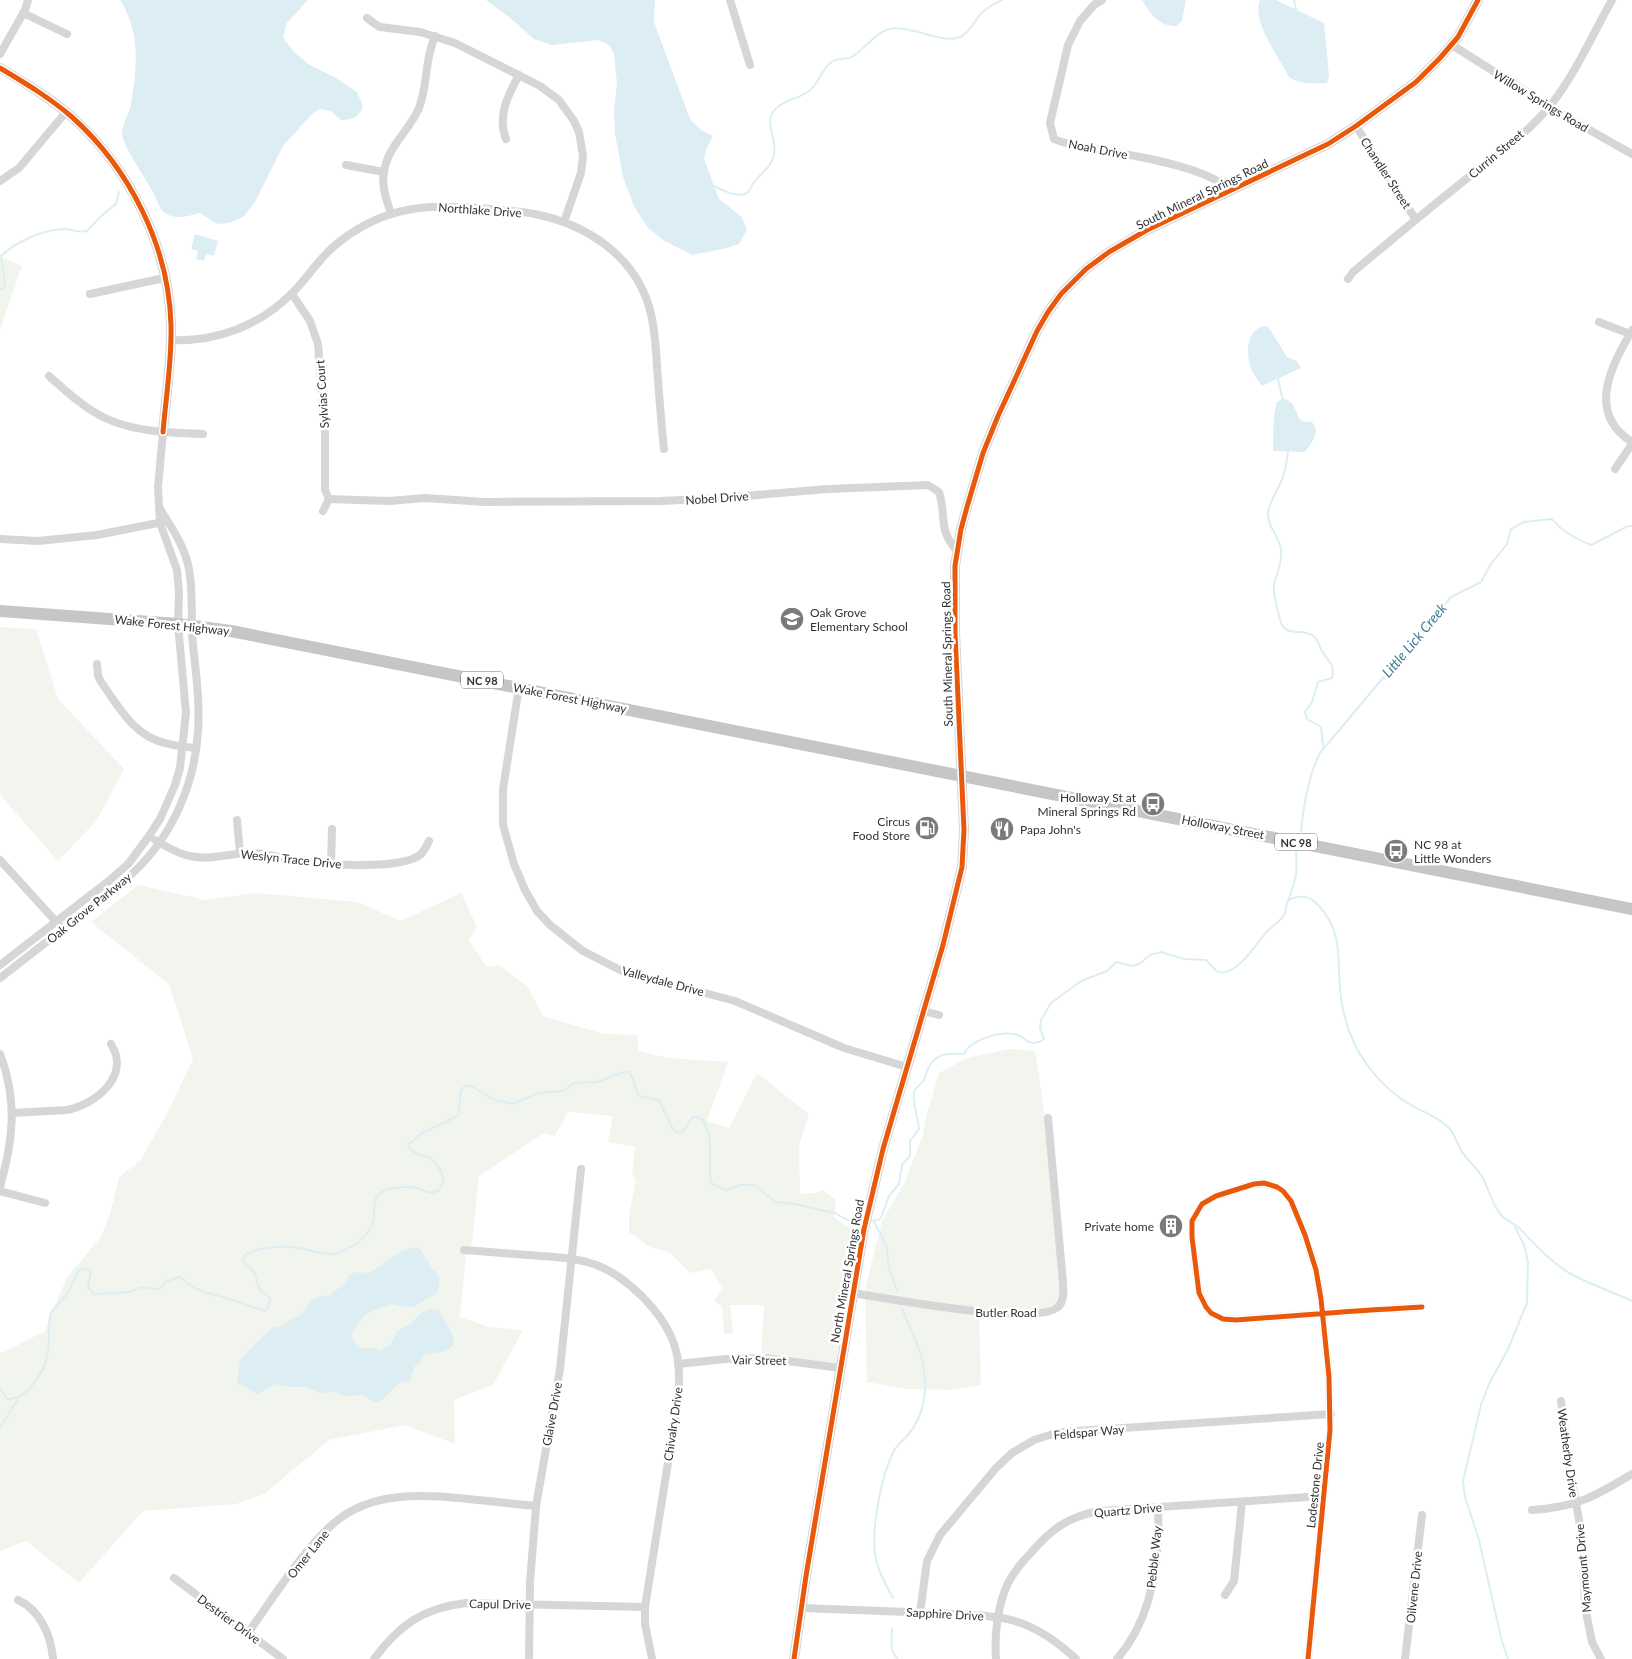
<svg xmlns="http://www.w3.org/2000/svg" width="1632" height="1659" font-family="Lato,sans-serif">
  <rect width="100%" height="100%" fill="#fff"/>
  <g fill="#f2f5ed">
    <path d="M 0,256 L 22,266 L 0,330 Z"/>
    <path d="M 0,627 L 36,629 L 58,699 L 124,769 L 97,820 L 58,861 L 0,795 Z"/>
    <path d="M 138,885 L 205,900 L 256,893 L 357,902 L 401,921 L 461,893 L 477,927 L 468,940 L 487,967 L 499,965 L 527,986 L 543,1016 L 604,1034 L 638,1035 L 638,1051 L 668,1058 L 728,1062 L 707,1121 L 729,1128 L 757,1073 L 809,1114 L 799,1146 L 800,1194 L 816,1193 L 823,1190 L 836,1200 L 834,1217 L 848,1227 L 863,1230 L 840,1366 L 761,1355 L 764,1305 L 730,1305 L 733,1333 L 724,1334 L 722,1307 L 714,1301 L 722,1288 L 711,1269 L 690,1273 L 670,1253 L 650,1247 L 629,1232 L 629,1216 L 636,1180 L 632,1175 L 635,1147 L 608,1142 L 613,1116 L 568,1112 L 555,1136 L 544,1133 L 479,1176 L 472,1243 L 466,1257 L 460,1317 L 489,1327 L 523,1330 L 493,1385 L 454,1400 L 455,1444 L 405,1425 L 329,1440 L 264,1494 L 236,1504 L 143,1511 L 79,1583 L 26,1541 L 0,1551 L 0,1352 L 4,1352 L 45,1331 L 67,1277 L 101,1237 L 111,1211 L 119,1177 L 140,1161 L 169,1110 L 193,1059 L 169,984 L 91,922 Z"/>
    <path d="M 1009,1049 L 1035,1051 C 1049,1134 1057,1218 1060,1303 L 1038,1311 L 979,1310 L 981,1385 L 951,1390 L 907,1389 L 867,1382 L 865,1290 L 882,1221 L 904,1184 L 923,1135 L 927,1113 L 939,1073 L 967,1058 Z"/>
  </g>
  <g fill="#dceef4">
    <path d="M 120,0 L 308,0 L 287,23 L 283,37 L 293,51 L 310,65 L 336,78 L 357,92 L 363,106 C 359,117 354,120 341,120 L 331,111 L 320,109 L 313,113 L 283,146 L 255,202 L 243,217 L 229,223 L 217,224 L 200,213 C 188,216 175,221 164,212 C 159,208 156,197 153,192 C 147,181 122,144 122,134 C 122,124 129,114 131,104 C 137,68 141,33 120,0 Z"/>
    <path d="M 486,0 L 655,0 L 654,22 L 690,119 L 701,130 L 713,136 L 707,148 L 704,159 L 719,199 L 742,217 L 747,230 L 739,244 L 727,248 L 692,255 L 663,240 L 648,228 L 634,206 L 623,177 L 615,134 L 614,110 L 617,84 L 614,54 L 609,45 L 598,40 L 552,45 L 534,39 L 509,17 Z"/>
    <path d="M 1142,0 L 1186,0 L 1182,21 L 1177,26 C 1160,27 1150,14 1142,0 Z"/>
    <path d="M 1260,0 L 1276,0 L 1324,23 L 1329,76 L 1327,83 C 1317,84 1296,84 1288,76 C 1279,56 1251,22 1260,0 Z"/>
    <path d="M 195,234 L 218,241 L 214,256 L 206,254 L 204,261 L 196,259 L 198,251 L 191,249 Z"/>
    <path d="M 1265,326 L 1269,328 L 1287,357 L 1297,361 L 1301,368 L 1262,386 C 1259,381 1255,377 1253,373 C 1245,357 1245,329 1265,326 Z"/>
    <path d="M 1282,399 C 1295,400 1295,412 1301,421 L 1312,422 C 1321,433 1312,442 1305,452 L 1273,451 C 1274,434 1272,418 1277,402 Z"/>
    <path d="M 415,1247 L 421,1250 C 424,1259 430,1261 432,1269 C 442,1275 440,1283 437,1293 L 412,1308 L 392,1304 L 367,1313 L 351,1334 L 354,1342 L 363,1349 L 373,1348 L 379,1351 L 390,1345 L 397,1331 L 412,1323 L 421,1313 L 430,1309 L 436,1309 L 439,1310 L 453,1336 L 454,1345 L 446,1351 L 423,1355 L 420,1363 L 414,1367 L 410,1381 L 400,1382 L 382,1400 L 378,1402 L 374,1402 L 363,1395 L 344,1396 L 331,1391 L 323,1394 L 305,1387 L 289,1387 L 276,1384 L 258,1394 L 237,1383 L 240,1360 L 258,1341 L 272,1328 L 283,1326 L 291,1319 L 301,1315 L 311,1301 L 316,1298 L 330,1295 L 346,1282 L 350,1274 L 357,1272 L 370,1273 L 402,1251 Z"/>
  </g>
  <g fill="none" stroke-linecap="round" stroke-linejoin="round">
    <g stroke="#dceef4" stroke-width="2">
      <path d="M 1294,0 L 1296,10"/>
      <path d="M 713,186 C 721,189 740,200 748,192 C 751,189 752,185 754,182 C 761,173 771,167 774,155 C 778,137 760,120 779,106 C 788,99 800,98 809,91 C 818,85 821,71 829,64 C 837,56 846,61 853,56 C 865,49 872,36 886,30 C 907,22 942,45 960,37 C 969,33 974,22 980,15 C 985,8 994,4 1002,0"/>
      <path d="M 0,289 L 4,288 L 5,284 L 1,256 C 17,241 42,230 64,229 C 72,229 76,233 87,231 L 100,217 L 116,204 L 119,192"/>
      <path d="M 1278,379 L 1283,401"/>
      <path d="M 1288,451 C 1287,462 1285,474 1280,484 C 1276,493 1269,503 1268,513 C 1267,526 1279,536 1281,549 C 1283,563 1276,573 1274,586 C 1273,596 1278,610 1280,620 C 1285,638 1300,628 1312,635 C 1318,639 1319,645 1322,651 C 1327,660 1336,665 1332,678 L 1318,682 L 1312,702 L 1305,712 L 1307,719 L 1321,727 L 1323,747"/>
      <path d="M 1301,831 C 1304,804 1308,777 1320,753 L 1451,597 L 1481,582 L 1491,564 L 1507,544 L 1511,529 L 1524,522 L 1552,519 C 1562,532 1576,539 1591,545 L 1628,526 L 1632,526"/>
      <path d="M 1289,900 C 1301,894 1310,896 1319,906 C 1345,933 1336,964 1341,998 C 1343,1015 1348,1030 1355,1045 C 1367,1069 1388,1092 1411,1105 C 1423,1112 1436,1116 1447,1126 C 1454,1132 1457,1143 1462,1152 C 1467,1160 1476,1167 1481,1175 C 1489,1187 1490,1202 1501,1215 C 1506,1221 1514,1223 1519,1228 C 1536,1245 1552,1264 1573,1275 C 1592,1285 1613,1292 1632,1301"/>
      <path d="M 869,1221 L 878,1220 L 881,1218 L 889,1196 L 899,1184 L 902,1165 L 910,1156 L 910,1141 L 919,1129 C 918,1119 912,1100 914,1092 C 916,1086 921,1085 924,1080 C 926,1077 926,1073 928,1069 C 934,1053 949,1053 964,1054 C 971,1039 1004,1029 1020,1036 C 1025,1038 1027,1043 1033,1043 C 1038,1043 1040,1042 1044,1039 L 1040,1028 L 1041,1020 L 1051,1003 L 1081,981 L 1107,971 L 1116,962 L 1133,966 L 1139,964 L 1150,955 L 1161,952 L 1184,959 L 1206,960 C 1209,963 1213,968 1217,971 C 1233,980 1256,945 1264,935 C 1270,927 1281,922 1285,913 C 1286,909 1286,905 1288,901 C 1295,881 1298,875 1296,852"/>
      <path d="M 874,1222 L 887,1247 L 887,1255 L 890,1272 L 898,1292"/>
      <path d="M 0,1388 L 7,1399 C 26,1401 43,1373 47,1357 C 51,1344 46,1321 52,1311 C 57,1304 65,1298 69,1291 C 73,1284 75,1276 79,1270 L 84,1268 L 91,1271 L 88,1287 L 94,1294 L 131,1292 L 140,1287 L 156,1289 L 161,1288 L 167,1281 L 180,1277 L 194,1288 L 202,1291 L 236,1301 L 264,1311 L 267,1309 L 270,1302 L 270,1298 L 259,1289 L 255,1273 L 243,1261 L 244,1255 C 260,1246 286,1245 304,1249 C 316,1251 327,1256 338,1253 C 355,1247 372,1235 374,1216 C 375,1209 372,1201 379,1194 C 386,1187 407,1186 416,1188 C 424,1190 429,1195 438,1191 C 448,1181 442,1171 434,1162 C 432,1160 431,1158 428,1157 C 420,1154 411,1154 408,1145 L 420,1134 L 458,1116 L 461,1090 C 464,1086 466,1085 471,1086 L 493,1099 L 513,1104 L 538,1093 L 563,1091 L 574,1083 L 597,1082 L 624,1072 L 629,1072 C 635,1079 634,1089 639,1096 L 659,1100 L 674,1131 L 681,1133 C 687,1128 688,1121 694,1117 L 702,1119 C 717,1143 706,1160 711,1183 L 725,1190 L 741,1185 L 755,1185 L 775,1202 L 794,1204 L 835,1213 L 854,1224 L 860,1225"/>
      <path d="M 0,1428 L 19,1397"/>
      <path d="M 893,1598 C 887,1587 880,1575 877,1563 C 869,1537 881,1475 894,1451 C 897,1445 902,1441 907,1436 C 916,1426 922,1412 924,1399 C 930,1365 914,1337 901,1307"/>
      <path d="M 892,1629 C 892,1641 889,1650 898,1659"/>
      <path d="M 1508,1659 L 1502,1642 L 1479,1540 L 1465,1497 L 1463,1481 L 1481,1405 L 1489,1384 L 1508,1349 L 1527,1303 L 1528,1262 L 1524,1245 L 1515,1227"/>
    </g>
    <g stroke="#d6d6d6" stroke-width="8">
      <path d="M 730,0 L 750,65"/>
      <path d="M 1102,0 L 1094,5 L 1080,21 L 1068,45 L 1050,123 L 1054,139 C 1069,146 1087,147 1103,150 C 1140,157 1203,166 1231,190"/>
      <path d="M 23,13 L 67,34"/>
      <path d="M 367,18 L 375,24 L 380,27 L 420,32 L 455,43 L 540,86 L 559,100 L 574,121 L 579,132 L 583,156 L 581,173 L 564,222"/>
      <path d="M 1452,45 L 1563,115 L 1632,154"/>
      <path d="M 0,54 L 25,10 L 28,0"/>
      <path d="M 1356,126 L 1404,203 L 1416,219"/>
      <path d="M 506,139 C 497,116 508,95 519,75"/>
      <path d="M 346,165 L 384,172"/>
      <path d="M 0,181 L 19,168 L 66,112"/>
      <path d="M 391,214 C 387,201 381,186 384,172 C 387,147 410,130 419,108 C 425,93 425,78 428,62 C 429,53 432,44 435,36"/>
      <path d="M 1348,279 L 1353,272 C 1390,241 1427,210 1465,180 C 1495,156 1529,133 1553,102 C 1575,74 1594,32 1612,0"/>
      <path d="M 90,294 L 164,278"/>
      <path d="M 292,294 L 310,321 L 318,344 L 325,433 L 325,490 L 329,499 L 389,501 L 425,498 L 485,502 L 661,501 L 721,498 L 828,489 L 928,485 L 939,492 C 947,516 937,528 957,551"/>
      <path d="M 1599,322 L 1630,334"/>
      <path d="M 1632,330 C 1611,367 1586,413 1632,442"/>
      <path d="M 171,340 C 216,342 259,326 291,294 C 301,285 309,273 318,263 C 329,249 343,238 358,229 C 401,203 442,205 490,209 C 505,211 520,211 535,214 C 589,225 638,258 651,314 C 655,331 656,349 657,366 C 659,394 661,422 664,449"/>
      <path d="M 49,376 C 66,391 84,408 105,418 C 135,432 171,433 203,434"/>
      <path d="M 1615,469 L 1632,444"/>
      <path d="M 323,511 L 329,499"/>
      <path d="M 0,539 L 38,541 L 97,535 L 163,522"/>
      <path d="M 97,664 L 98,676 L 101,682 C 119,707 134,736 165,743 C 175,746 186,747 196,748"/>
      <path d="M 519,687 L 503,789 L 503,825 L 514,864 L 525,890 L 537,911 L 550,925 L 583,951 L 622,971 L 735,1001 L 844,1048 L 907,1067"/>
      <path d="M 237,820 L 240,853"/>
      <path d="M 155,840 C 166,846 177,854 190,856 C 211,861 233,852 255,853 C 270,854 285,859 300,861 C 324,865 404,870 421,854 C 425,850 427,845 429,841"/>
      <path d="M 0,860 L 60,926"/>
      <path d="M 331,864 L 332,829"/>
      <path d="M 0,965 L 110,880 L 129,863 L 149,836 L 160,819 L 175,785 L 180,768 L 186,713 L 178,624 L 179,594 L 177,570 L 160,523 L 158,487 L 163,432"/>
      <path d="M 0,978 C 27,957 54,936 81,915 C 100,901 119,887 136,870 C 173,834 195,783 198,731 C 200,703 196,673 193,645 C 190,620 194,594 189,569 C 185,547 172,528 160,509"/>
      <path d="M 924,1011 L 939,1015"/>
      <path d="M 0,1054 C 18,1101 13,1141 0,1187"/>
      <path d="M 12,1113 L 67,1110 C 96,1104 131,1076 111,1044"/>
      <path d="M 0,1191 L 45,1203"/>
      <path d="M 464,1250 C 490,1252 515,1254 541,1256 C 556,1257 572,1258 587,1262 C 623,1271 667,1314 676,1351 C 680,1364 679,1379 679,1393 L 645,1607 L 645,1624 L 652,1659"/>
      <path d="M 852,1293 C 887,1298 1035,1327 1058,1307 C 1065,1301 1063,1290 1063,1282 L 1048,1118"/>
      <path d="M 678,1364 L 726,1359 L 765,1358 L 840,1368"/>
      <path d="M 1561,1401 L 1569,1465 L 1582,1536 L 1585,1607 L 1592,1642 L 1601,1659"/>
      <path d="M 1532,1510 C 1577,1507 1594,1497 1632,1474"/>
      <path d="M 174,1578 L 283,1659"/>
      <path d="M 1225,1595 L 1234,1581 L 1242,1502"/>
      <path d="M 18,1600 C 40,1610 51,1635 53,1659"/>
      <path d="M 802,1608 C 846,1610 891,1611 935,1613 C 962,1615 989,1614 1015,1621 C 1038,1628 1059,1643 1076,1659"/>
      <path d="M 920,1613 L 927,1561 L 940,1535 L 996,1468 L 1012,1453 L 1034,1440 L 1053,1434 L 1063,1432 L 1331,1414"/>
      <path d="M 248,1633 C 273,1598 302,1551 334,1523 C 372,1490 423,1495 468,1499 C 491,1501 514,1504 536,1506"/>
      <path d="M 374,1659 C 399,1625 423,1608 466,1603 L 645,1607"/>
      <path d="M 529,1659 L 530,1583 L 536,1506 L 560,1369 L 581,1169"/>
      <path d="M 996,1659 C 994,1635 998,1604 1008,1583 C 1014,1572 1021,1563 1029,1555 C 1050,1530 1067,1517 1099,1511 L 1323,1496"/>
      <path d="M 1117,1659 C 1153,1618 1160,1560 1158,1507"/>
      <path d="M 1308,1659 L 1330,1430 L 1329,1377 L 1321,1299 L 1316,1270 L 1305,1235 L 1291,1201 L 1283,1191 L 1277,1187 L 1264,1183 L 1254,1184 L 1216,1196 L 1202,1204 L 1192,1221 L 1192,1237 L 1199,1293 L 1206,1307 L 1211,1313 L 1223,1319 L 1236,1320 L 1317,1314 C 1352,1311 1387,1309 1422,1307"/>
      <path d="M 1405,1659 L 1422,1515"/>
    </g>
    <g stroke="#d6d6d6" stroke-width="10">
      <path d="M 0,68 C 25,83 50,98 72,117 C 130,169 169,247 171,325 C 172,361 166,396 163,432"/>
      <path d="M 794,1659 L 806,1576 L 864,1229 L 883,1149 L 943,945 L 962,867 L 964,830 L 955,632 L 955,566 L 961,529 L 967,507 L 983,453 L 998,416 L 1037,331 L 1048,312 L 1061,294 L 1086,269 L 1109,252 L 1147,230 L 1328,144 L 1356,126 L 1416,82 L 1440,58 L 1458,37 L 1478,0"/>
    </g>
    <path stroke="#c6c6c6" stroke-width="12" d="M 0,611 L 178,624 L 231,631 L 1632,909"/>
    <g stroke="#fff" stroke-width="8">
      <g id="cycleway">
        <path d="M 0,68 C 25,83 50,98 72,117 C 130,169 169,247 171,325 C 172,361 166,396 163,432"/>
        <path d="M 794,1659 L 806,1576 L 864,1229 L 883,1149 L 943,945 L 962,867 L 964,830 L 955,632 L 955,566 L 961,529 L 967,507 L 983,453 L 998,416 L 1037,331 L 1048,312 L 1061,294 L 1086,269 L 1109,252 L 1147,230 L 1328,144 L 1356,126 L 1416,82 L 1440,58 L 1458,37 L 1478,0"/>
        <path d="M 1308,1659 L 1330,1430 L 1329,1377 L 1321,1299 L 1316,1270 L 1305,1235 L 1291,1201 L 1283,1191 L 1277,1187 L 1264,1183 L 1254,1184 L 1216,1196 L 1202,1204 L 1192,1221 L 1192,1237 L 1199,1293 L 1206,1307 L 1211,1313 L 1223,1319 L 1236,1320 L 1317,1314 C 1352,1311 1387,1309 1422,1307"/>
      </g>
    </g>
    <use href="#cycleway" stroke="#e8590c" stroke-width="5"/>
  </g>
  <defs>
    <g id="school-disc" transform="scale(1.25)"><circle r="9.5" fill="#7a7a7a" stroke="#fff"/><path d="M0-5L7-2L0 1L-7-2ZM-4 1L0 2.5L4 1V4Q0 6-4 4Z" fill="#fff"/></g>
    <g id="bus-disc" transform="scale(1.25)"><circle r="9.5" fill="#7a7a7a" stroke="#fff"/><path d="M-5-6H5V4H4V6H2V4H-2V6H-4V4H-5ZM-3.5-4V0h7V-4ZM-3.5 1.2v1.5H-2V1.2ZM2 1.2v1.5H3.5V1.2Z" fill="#fff"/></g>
    <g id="fuel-disc" transform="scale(1.25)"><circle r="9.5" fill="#7a7a7a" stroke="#fff"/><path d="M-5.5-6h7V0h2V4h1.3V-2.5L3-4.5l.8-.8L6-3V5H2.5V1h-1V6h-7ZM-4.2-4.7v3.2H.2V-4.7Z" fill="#fff"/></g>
    <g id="restaurant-disc" transform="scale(1.25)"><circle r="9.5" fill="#7a7a7a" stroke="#fff"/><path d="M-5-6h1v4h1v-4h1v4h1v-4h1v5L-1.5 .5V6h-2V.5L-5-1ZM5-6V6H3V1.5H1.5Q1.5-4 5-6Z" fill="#fff"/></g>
    <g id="building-disc" transform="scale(1.25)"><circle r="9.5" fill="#7a7a7a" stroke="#fff"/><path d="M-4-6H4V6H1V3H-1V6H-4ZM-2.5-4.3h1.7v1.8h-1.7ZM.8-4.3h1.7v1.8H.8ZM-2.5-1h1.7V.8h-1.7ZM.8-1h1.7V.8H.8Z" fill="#fff"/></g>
  </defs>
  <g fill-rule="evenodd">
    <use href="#school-disc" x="792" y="619"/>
    <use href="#bus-disc" x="1153" y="804"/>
    <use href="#fuel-disc" x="927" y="828"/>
    <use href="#restaurant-disc" x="1002" y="829"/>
    <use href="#bus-disc" x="1396" y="851"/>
    <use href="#building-disc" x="1171" y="1226"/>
  </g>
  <g text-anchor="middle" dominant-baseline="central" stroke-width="5" stroke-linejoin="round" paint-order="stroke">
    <g fill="#fff" stroke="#707070" stroke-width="1">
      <rect x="461" y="671.5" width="42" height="17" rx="4"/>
      <rect x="1275" y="833.5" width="42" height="17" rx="4"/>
    </g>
    <g font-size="11" font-weight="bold" fill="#323232">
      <text x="482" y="680">NC 98</text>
      <text x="1296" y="842">NC 98</text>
    </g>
    <g font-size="12" fill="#323232" stroke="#fff">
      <text transform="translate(1541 101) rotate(31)">Willow Springs Road</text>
      <text transform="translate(1098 149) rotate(11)">Noah Drive</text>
      <text transform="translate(1496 154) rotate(-40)">Currin Street</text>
      <text transform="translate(1386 173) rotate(57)">Chandler Street</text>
      <text transform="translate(1202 194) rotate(-26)">South Mineral Springs Road</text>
      <text transform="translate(480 210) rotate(4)">Northlake Drive</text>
      <text transform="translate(322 394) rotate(-94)">Sylvias Court</text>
      <text transform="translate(717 498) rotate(-4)">Nobel Drive</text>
      <text transform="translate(172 625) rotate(6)">Wake Forest Highway</text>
      <text transform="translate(947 654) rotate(-91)">South Mineral Springs Road</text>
      <text transform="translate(570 698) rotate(11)">Wake Forest Highway</text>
      <text transform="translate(1223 827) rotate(11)">Holloway Street</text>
      <text transform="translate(291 859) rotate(6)">Weslyn Trace Drive</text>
      <text transform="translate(89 908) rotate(-39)">Oak Grove Parkway</text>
      <text transform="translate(663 981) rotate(15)">Valleydale Drive</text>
      <text transform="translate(847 1271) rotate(-80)">North Mineral Springs Road</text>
      <text x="1006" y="1312">Butler Road</text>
      <text transform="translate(759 1360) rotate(1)">Vair Street</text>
      <text transform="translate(552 1414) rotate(-80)">Glaive Drive</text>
      <text transform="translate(673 1424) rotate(-82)">Chivalry Drive</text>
      <text transform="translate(1089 1432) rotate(-5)">Feldspar Way</text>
      <text transform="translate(1568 1453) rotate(82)">Weatherby Drive</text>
      <text transform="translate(1315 1485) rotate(-84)">Lodestone Drive</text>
      <text transform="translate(1128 1510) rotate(-5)">Quartz Drive</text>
      <text transform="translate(308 1554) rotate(-51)">Omer Lane</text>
      <text transform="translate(1154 1557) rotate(-84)">Pebble Way</text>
      <text transform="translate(1583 1568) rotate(-95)">Maymount Drive</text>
      <text transform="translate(1414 1587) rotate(-84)">Oilvene Drive</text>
      <text transform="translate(500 1604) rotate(1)">Capul Drive</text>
      <text transform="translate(945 1614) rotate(3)">Sapphire Drive</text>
      <text transform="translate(229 1619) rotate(36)">Destrier Drive</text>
    </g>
    <g font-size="12" fill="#323232" stroke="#fff" text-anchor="start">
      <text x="810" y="612">Oak Grove<tspan x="810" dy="14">Elementary School</tspan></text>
      <text x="1136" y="797" text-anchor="end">Holloway St at<tspan x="1136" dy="14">Mineral Springs Rd</tspan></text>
      <text x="910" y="821" text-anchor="end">Circus<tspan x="910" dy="14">Food Store</tspan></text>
      <text x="1020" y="829">Papa John's</text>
      <text x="1414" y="844">NC 98 at<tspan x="1414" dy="14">Little Wonders</tspan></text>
      <text x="1154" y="1226" text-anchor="end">Private home</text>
    </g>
    <g font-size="14" font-style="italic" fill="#3a7c92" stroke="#fff">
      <text transform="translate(1414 640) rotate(-50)">Little Lick Creek</text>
    </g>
  </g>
</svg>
